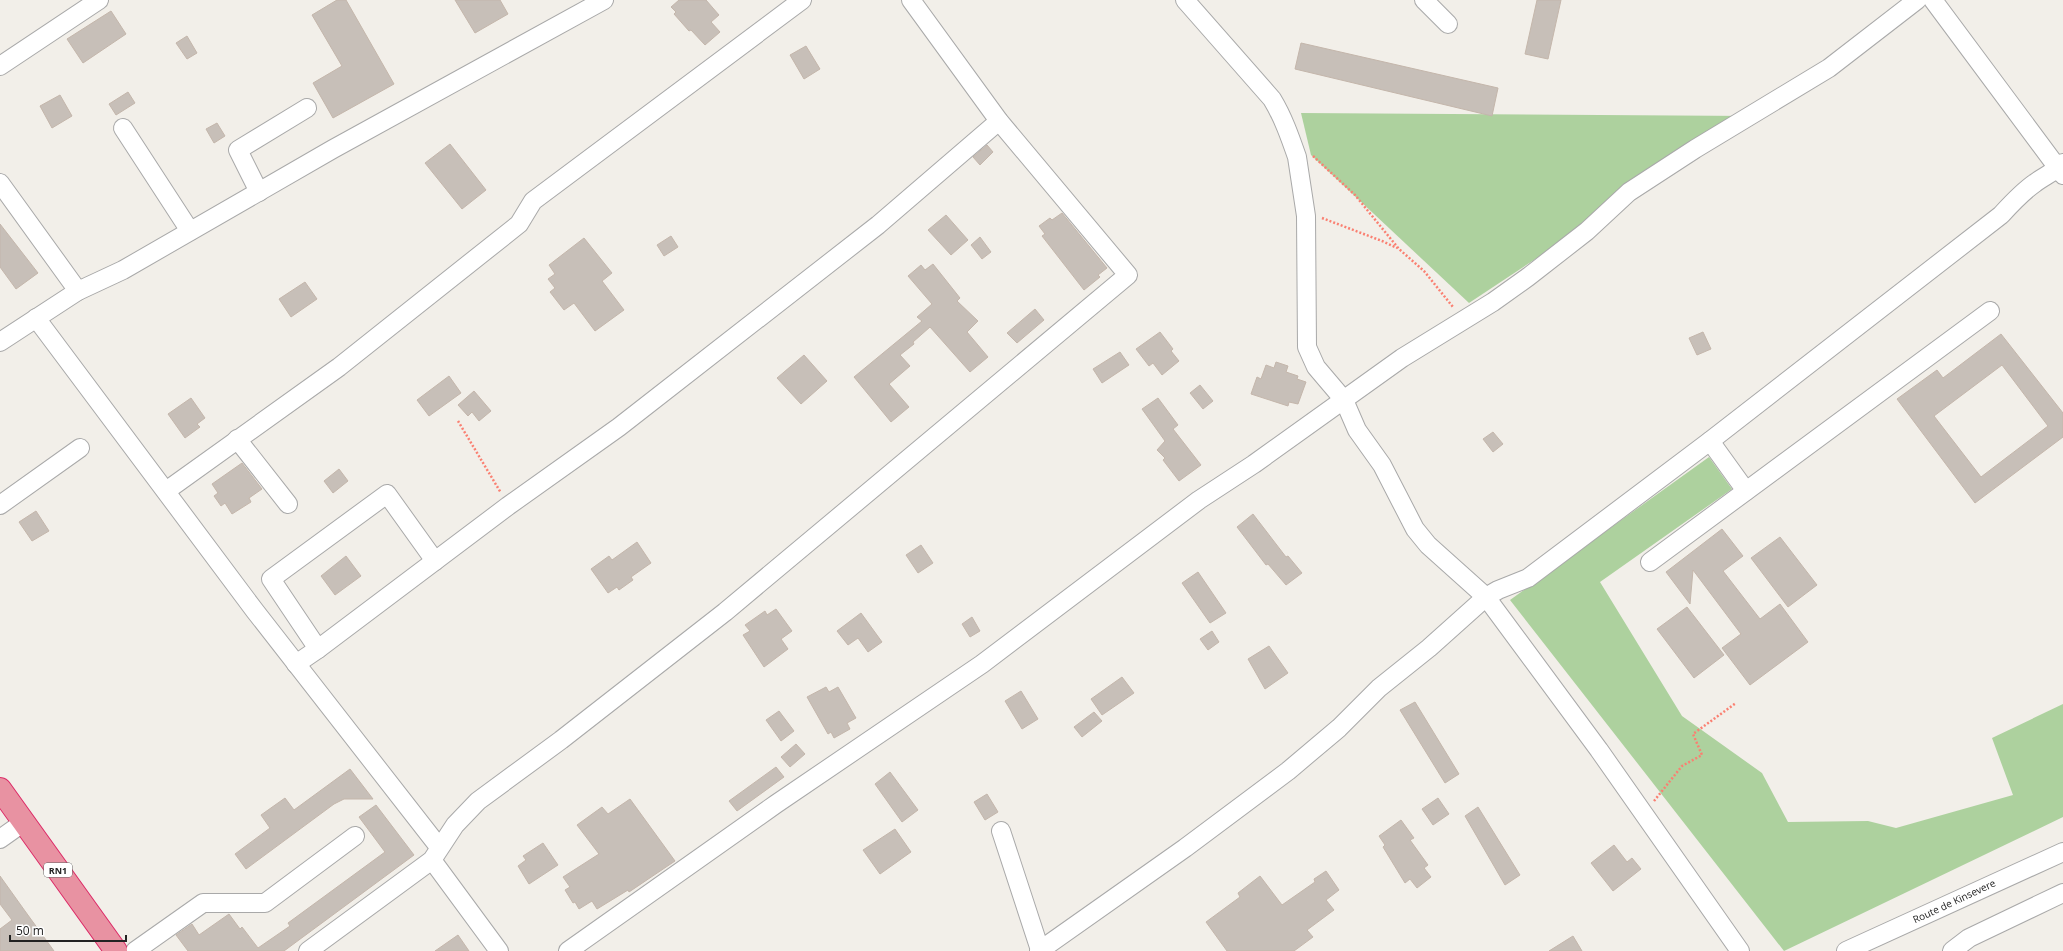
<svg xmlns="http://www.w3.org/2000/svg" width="2063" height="951" font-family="'Open Sans',sans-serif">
  <rect width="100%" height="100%" fill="#f2efe9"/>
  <g fill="#add19e">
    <path d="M 1301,113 L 1751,116 L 1469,303 L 1311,155 Z"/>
    <path d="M 1709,457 L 1732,489 L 1600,582 L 1682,716 L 1762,773 L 1788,822 L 1868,821 L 1896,828 L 2013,795 L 1992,738 L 2063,704 L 2063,817 L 1784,951 L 1510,600 Z"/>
  </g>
  <g fill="#c7bfb8" stroke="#c4b6ab" fill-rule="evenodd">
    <path d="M 337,0 L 346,0 L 394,84 L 333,118 L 313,83 L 342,66 L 312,15 Z"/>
    <path d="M 455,0 L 500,0 L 508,14 L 475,33 Z"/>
    <path d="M 679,0 L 706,0 L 719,15 L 711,22 L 720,32 L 705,45 L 691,30 L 689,31 L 674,14 L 676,12 L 671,7 Z"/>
    <path d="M 1537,0 L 1561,0 L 1548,59 L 1525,54 Z"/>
    <path d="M 111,11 L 126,34 L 83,63 L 67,39 Z"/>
    <path d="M 187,36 L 197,53 L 187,59 L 176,43 Z"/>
    <path d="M 1301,43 L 1498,88 L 1492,116 L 1295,69 Z"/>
    <path d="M 806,46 L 820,69 L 804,79 L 790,55 Z"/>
    <path d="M 128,92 L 135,103 L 116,115 L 109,104 Z"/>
    <path d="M 60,95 L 72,116 L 52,128 L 40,106 Z"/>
    <path d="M 217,123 L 225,136 L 214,143 L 206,129 Z"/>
    <path d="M 450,144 L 486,190 L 462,209 L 425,163 Z"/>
    <path d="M 987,145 L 993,152 L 980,165 L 973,157 Z"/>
    <path d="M 1062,213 L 1107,268 L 1098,275 L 1100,277 L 1084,290 L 1042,236 L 1045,234 L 1039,226 L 1050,218 L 1052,220 Z"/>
    <path d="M 946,215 L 968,240 L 951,255 L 928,230 Z"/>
    <path d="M 0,224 L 38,273 L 16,289 L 0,267 Z"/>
    <path d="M 671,236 L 678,247 L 664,256 L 657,245 Z"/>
    <path d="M 980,237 L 991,252 L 982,259 L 971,245 Z"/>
    <path d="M 584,238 L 612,273 L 602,281 L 624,310 L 595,331 L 574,303 L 564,310 L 550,292 L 555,288 L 548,279 L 555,274 L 549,265 Z"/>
    <path d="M 933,264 L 960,298 L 957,301 L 978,321 L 967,332 L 988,357 L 970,372 L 930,327 L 913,342 L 914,344 L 900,355 L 910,366 L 889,384 L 909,407 L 891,422 L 854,377 L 922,321 L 917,317 L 932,304 L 908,276 L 921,265 L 925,270 Z"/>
    <path d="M 305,282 L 317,299 L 291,317 L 279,299 Z"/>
    <path d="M 1035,309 L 1044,320 L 1017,343 L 1007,333 Z"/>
    <path d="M 1160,332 L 1173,349 L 1171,351 L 1179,361 L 1162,375 L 1153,363 L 1149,366 L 1136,349 Z"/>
    <path d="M 1703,332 L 1711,349 L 1697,355 L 1689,338 Z"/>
    <path d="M 2001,334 L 2063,413 L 2063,437 L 1975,503 L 1897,399 L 1937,370 L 1943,378 ZM 2002,365 L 2048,426 L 1981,477 L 1934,416 Z"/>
    <path d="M 1120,352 L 1129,365 L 1102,383 L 1093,369 Z"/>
    <path d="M 804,355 L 827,381 L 801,404 L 777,378 Z"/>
    <path d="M 1276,362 L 1288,366 L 1286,372 L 1298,376 L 1297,379 L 1306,382 L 1298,404 L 1289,402 L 1288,406 L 1251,394 L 1257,377 L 1261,379 L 1266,365 L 1274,368 Z"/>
    <path d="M 449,376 L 461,393 L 429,416 L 417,400 Z"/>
    <path d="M 1200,385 L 1213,401 L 1203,409 L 1190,393 Z"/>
    <path d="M 474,391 L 491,411 L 479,421 L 472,412 L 468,416 L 458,405 Z"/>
    <path d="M 191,398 L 205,418 L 197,424 L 200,427 L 185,438 L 168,414 Z"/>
    <path d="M 1158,398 L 1178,425 L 1173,429 L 1201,465 L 1179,481 L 1163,460 L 1165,458 L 1157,450 L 1165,441 L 1142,409 Z"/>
    <path d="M 1493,432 L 1503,444 L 1493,452 L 1483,439 Z"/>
    <path d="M 242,463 L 262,489 L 249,498 L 251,502 L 232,514 L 225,503 L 221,506 L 214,496 L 218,493 L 212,484 Z"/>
    <path d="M 339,469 L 348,481 L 333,493 L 324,481 Z"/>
    <path d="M 36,511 L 49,531 L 32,541 L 19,522 Z"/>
    <path d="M 1253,514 L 1286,557 L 1288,556 L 1302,573 L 1286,585 L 1268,564 L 1266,565 L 1237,527 Z"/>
    <path d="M 1722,529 L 1743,556 L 1723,571 L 1760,619 L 1780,604 L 1808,642 L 1750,685 L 1722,648 L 1741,634 L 1693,570 L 1690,604 L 1666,572 Z"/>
    <path d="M 1780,537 L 1817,585 L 1788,607 L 1751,558 Z"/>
    <path d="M 637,542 L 651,563 L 631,577 L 633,580 L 619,590 L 617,587 L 608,593 L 591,569 L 609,556 L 612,560 Z"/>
    <path d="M 921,545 L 933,563 L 918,573 L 906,555 Z"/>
    <path d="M 346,556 L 361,576 L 335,595 L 321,576 Z"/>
    <path d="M 1198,572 L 1226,613 L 1210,623 L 1182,583 Z"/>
    <path d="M 1687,607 L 1724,655 L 1694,678 L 1657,629 Z"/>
    <path d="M 776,609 L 792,631 L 781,639 L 788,649 L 764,667 L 743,635 L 750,631 L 745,625 L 765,611 L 767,615 Z"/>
    <path d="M 861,613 L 882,642 L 868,652 L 858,638 L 848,645 L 837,631 Z"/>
    <path d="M 972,617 L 980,631 L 970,637 L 962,624 Z"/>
    <path d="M 1212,631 L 1219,642 L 1208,650 L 1200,639 Z"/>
    <path d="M 1269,646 L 1288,673 L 1265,689 L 1248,659 Z"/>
    <path d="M 1122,677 L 1134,693 L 1102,715 L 1091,699 Z"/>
    <path d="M 826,687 L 829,692 L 838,687 L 856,718 L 847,723 L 850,729 L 834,738 L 831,732 L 828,734 L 807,697 Z"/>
    <path d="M 1021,691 L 1038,719 L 1022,729 L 1005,701 Z"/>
    <path d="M 1415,702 L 1459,774 L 1445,783 L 1400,710 Z"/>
    <path d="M 779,711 L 794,731 L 781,741 L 766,720 Z"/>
    <path d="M 1094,712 L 1102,721 L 1082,737 L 1074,727 Z"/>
    <path d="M 796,744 L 805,754 L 790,767 L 781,757 Z"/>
    <path d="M 776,767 L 784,777 L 737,811 L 729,801 Z"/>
    <path d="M 350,769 L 373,799 L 344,799 L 334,804 L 246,869 L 235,854 L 270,828 L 261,815 L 285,798 L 294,810 Z"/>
    <path d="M 890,772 L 918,810 L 902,822 L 875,784 Z"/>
    <path d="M 987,794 L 998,812 L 985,820 L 974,802 Z"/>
    <path d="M 1438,798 L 1449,814 L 1433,825 L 1422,809 Z"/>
    <path d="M 630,799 L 675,861 L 629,892 L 628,890 L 597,909 L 592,901 L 579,909 L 575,902 L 573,903 L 565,890 L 570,887 L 563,877 L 599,854 L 577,825 L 602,807 L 608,814 Z"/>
    <path d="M 376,805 L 414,855 L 284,951 L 188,951 L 176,935 L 192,924 L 199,935 L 229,914 L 240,929 L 242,927 L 258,948 L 290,926 L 288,923 L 385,852 L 359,817 Z"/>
    <path d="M 1478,807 L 1520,875 L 1505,885 L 1465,816 Z"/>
    <path d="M 1401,820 L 1414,838 L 1410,840 L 1428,865 L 1424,868 L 1431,877 L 1417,888 L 1410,879 L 1405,883 L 1383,847 L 1385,845 L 1379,836 Z"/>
    <path d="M 895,829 L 911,852 L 880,874 L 863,850 Z"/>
    <path d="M 543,843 L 558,865 L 529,884 L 518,866 L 526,860 L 523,856 Z"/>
    <path d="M 1614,845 L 1627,862 L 1632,858 L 1641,869 L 1613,891 L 1591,863 Z"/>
    <path d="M 1326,871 L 1339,890 L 1326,900 L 1334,910 L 1307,930 L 1313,937 L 1294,951 L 1227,951 L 1206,922 L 1240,897 L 1238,893 L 1260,876 L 1282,905 L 1315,882 L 1314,879 Z"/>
    <path d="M 0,876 L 25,911 L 54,951 L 0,951 L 0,929 L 12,920 L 0,904 Z"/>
    <path d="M 458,935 L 469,951 L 435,951 Z"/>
    <path d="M 1573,936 L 1582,951 L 1549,951 Z"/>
  </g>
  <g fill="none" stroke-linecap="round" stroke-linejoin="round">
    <g stroke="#a9a9a9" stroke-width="20">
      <g id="minor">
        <path d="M 1185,0 L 1272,99 C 1283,117 1290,137 1297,157 L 1306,216 L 1307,347 L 1316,367 L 1344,400 L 1357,430 L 1382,465 L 1415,529 L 1428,545 L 1486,597 L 1599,750 L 1740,951"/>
        <path d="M 1424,0 L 1448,24"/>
        <path d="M 1933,0 L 2063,175"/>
        <path d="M 0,66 L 99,0"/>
        <path d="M 123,128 L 190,231"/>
        <path d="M 0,183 L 78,291"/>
        <path d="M 259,192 L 238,150 L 307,108"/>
        <path d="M 36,318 L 255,611 L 439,847"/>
        <path d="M 0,342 L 78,291 L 123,270 L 333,149 L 604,0"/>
        <path d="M 237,439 L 288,504"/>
        <path d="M 1710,441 L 1746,491"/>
        <path d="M 166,491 L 339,367 L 519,224 L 533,201 L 802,0"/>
        <path d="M 0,505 L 80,448"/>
        <path d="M 1650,562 L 1990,311"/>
        <path d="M 318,649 L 271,579 L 387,494 L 435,561"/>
        <path d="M 296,664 L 318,649 L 508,506 L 619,427 L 878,225 L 999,121"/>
        <path d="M 1001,831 L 1040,950"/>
        <path d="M 0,839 L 24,822"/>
        <path d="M 432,860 L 499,951"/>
        <path d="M 135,951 L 203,903 L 265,903 L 355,836"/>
        <path d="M 308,951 L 432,860 L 455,825 L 478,801 L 561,740 L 725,612 L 1128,275 L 999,121 L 911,0"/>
        <path d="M 568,951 L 776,804 L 982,664 L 1199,500 L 1254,464 L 1402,358 L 1493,302 L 1528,277 L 1587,231 L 1629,192 L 1695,149 L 1829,68 L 1917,0"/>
        <path d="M 1039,951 L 1185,848 L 1288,771 L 1339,728 L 1379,688 L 1429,648 L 1486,597 L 1498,590 L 1528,578 L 1710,441 L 2001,215 C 2012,203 2022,192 2035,183 C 2044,176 2055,172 2063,163"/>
        <path d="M 1846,951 L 2063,852"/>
        <path d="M 1952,951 L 1969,938 L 2063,893"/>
      </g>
    </g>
    <g stroke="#dc2a67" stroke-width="24">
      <path id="highway" d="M 0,789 L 116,951"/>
    </g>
    <g stroke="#fa8072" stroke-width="2.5" stroke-dasharray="2 2" stroke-linecap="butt">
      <path d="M 1313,156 L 1355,195 L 1399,249 L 1424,271 L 1453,307"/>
      <path d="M 1322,218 L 1382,241 L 1397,248"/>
      <path d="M 458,421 L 501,493"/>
      <path d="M 1654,801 L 1682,766 L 1702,755 L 1693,734 L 1736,703"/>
    </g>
    <use href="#minor" stroke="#fff" stroke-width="18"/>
    <use href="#highway" stroke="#e892a2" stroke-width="22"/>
  </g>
  <g text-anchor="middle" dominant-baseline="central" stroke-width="4" stroke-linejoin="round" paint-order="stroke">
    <rect fill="#fff" stroke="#646464" stroke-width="1" x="44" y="863" width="28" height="14" rx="3"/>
    <g font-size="9" font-weight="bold" fill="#222">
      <text x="58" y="870">RN1</text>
    </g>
    <g font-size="10" fill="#222" stroke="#fff">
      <text transform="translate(1954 901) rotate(-25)">Route de Kinsevere</text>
    </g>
  </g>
  <path d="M10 935v6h116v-6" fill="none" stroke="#222222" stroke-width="2"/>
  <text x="16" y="935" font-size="12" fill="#222222" stroke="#ffffff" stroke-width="3" paint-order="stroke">50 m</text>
</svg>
